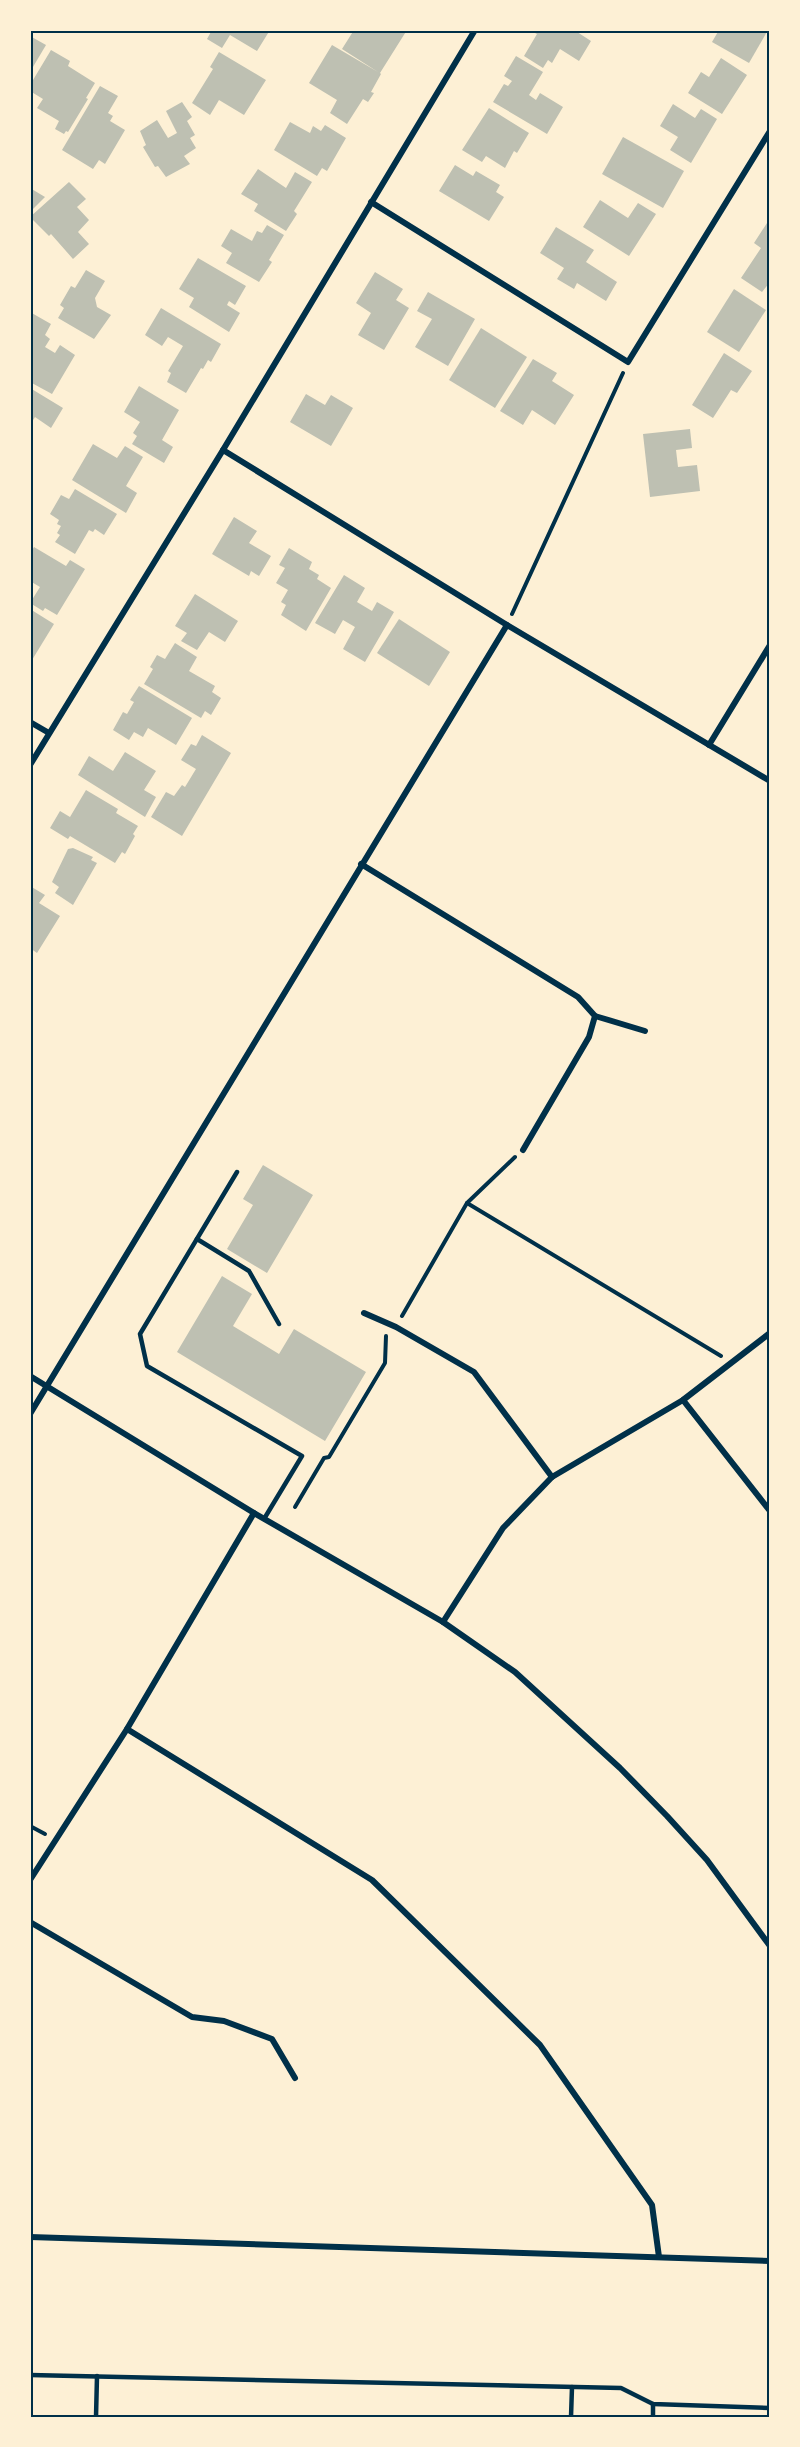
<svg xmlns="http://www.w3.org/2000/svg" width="800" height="2447" font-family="Poppins,sans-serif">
  <rect width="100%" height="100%" fill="#fdf0d5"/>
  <g fill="#bec0b2">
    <path d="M 212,30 L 270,30 L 257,51 L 230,35 L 222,48 L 207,39 Z"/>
    <path d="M 354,30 L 407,30 L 380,73 L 381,74 L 371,92 L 374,93 L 368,102 L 363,99 L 347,124 L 330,113 L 337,100 L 309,83 L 332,45 L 378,72 L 342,49 Z"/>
    <path d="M 534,30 L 574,30 L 591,41 L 579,61 L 560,49 L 552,63 L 548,60 L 543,68 L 524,56 L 537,34 L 533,32 Z"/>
    <path d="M 719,30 L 768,30 L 749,63 L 712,42 Z"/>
    <path d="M 30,36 L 46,45 L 30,72 Z"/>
    <path d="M 51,50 L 70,61 L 68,66 L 95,83 L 86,98 L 88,99 L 68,132 L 66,131 L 64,134 L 55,129 L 59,121 L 37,108 L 43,99 L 30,91 L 30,85 Z"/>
    <path d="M 219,52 L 266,80 L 244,115 L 219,100 L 210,115 L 192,103 L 213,69 L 210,67 Z"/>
    <path d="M 516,56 L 543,72 L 529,95 L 536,100 L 540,93 L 563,107 L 547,134 L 493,102 L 504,84 L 508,86 L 512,81 L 504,76 Z"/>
    <path d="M 721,58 L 747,75 L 722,114 L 688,93 L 701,72 L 709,77 Z"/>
    <path d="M 100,86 L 118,96 L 108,113 L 113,116 L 110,121 L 125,130 L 105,164 L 99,160 L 93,169 L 62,150 Z"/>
    <path d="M 182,102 L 192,117 L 187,121 L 195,135 L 190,138 L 196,148 L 184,156 L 190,164 L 166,177 L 158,166 L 155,167 L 143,147 L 146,145 L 140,131 L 157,120 L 168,138 L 177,133 L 166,111 Z"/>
    <path d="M 673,104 L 695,118 L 701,109 L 717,119 L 691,163 L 670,150 L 678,137 L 660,126 Z"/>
    <path d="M 489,108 L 529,133 L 517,153 L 514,151 L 505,168 L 486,156 L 482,162 L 462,150 Z"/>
    <path d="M 290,122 L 310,133 L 313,126 L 321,131 L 325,125 L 346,138 L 327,171 L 322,168 L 317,176 L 274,150 Z"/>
    <path d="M 623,137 L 684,171 L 663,208 L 602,174 Z"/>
    <path d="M 455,165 L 473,176 L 476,171 L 500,185 L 496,192 L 504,197 L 489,221 L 439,191 Z"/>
    <path d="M 258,169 L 286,188 L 295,172 L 312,182 L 294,211 L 297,214 L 286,231 L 254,211 L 258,204 L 241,194 Z"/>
    <path d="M 69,182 L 86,199 L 77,207 L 89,220 L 78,232 L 89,244 L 73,259 L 51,234 L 49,236 L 30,217 Z"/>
    <path d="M 30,188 L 45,197 L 30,212 Z"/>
    <path d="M 600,200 L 628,218 L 638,203 L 656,214 L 629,256 L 583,227 Z"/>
    <path d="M 767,223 L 770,226 L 770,282 L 762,292 L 741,278 L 761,248 L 754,243 Z"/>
    <path d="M 267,225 L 284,235 L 269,260 L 272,262 L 259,282 L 226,263 L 232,253 L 221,246 L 231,229 L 252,241 L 257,231 L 262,233 Z"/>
    <path d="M 556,227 L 594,250 L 586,262 L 617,282 L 606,301 L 577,283 L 574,289 L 557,279 L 564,268 L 540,253 Z"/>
    <path d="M 198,258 L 246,286 L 235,305 L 229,301 L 227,305 L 240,313 L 229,332 L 189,307 L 194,298 L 179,289 Z"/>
    <path d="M 86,270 L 105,281 L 95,298 L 97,307 L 111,315 L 94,339 L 58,318 L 64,308 L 60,305 L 71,286 L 75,288 Z"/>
    <path d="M 375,272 L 403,289 L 396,300 L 409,308 L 384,350 L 358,335 L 371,313 L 356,303 Z"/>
    <path d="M 734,289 L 766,310 L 739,352 L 707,332 Z"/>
    <path d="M 428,292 L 475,319 L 448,366 L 415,347 L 432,319 L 417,311 Z"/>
    <path d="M 161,308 L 221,344 L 211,362 L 208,360 L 203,369 L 201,368 L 186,393 L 167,382 L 171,373 L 168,371 L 183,346 L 168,337 L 162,346 L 145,335 Z"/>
    <path d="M 30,312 L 51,324 L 45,335 L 50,339 L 45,347 L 55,353 L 60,345 L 75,355 L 52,394 L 30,382 Z"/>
    <path d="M 481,328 L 527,357 L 495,408 L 449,380 Z"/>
    <path d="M 724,353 L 752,371 L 737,393 L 731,390 L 713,418 L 692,405 Z"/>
    <path d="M 533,359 L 557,373 L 552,381 L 574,395 L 555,425 L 532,410 L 523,425 L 500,411 Z"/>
    <path d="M 139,386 L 179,410 L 162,440 L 173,447 L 164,463 L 132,444 L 137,436 L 133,433 L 140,422 L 124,412 Z"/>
    <path d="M 30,388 L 63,408 L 51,428 L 35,417 L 30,425 Z"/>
    <path d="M 306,394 L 325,405 L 331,395 L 353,408 L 331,446 L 290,422 Z"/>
    <path d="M 690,429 L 692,448 L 676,450 L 678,467 L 697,465 L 700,491 L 650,497 L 643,434 Z"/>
    <path d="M 93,444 L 117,458 L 125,446 L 143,457 L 126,486 L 137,493 L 126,513 L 72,480 Z"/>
    <path d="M 75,489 L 117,514 L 104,535 L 95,529 L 93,532 L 89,530 L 75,554 L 55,542 L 60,535 L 57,533 L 61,526 L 57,524 L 59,520 L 50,514 L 61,495 L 69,499 Z"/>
    <path d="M 234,517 L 257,531 L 249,543 L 271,556 L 259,576 L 251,571 L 249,576 L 212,554 Z"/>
    <path d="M 34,547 L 66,566 L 70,560 L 85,569 L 57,615 L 45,608 L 43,611 L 30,603 L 40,587 L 30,581 L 30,554 Z"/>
    <path d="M 289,548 L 312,562 L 309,569 L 319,575 L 317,579 L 331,588 L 306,631 L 281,615 L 286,605 L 281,602 L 288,590 L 276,583 L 285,568 L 279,565 Z"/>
    <path d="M 344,575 L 365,588 L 357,602 L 372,611 L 377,602 L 394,612 L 365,662 L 343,649 L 355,627 L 343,620 L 335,634 L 315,623 Z"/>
    <path d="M 195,594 L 238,621 L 225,642 L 209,632 L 197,650 L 181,641 L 187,633 L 175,626 Z"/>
    <path d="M 30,609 L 54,624 L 32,660 L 30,659 Z"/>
    <path d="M 399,619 L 450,652 L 429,686 L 377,653 Z"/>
    <path d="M 175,643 L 197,657 L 189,671 L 215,686 L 212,692 L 221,698 L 211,715 L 205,711 L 201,718 L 144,684 L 153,669 L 150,667 L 157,655 L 165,659 Z"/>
    <path d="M 139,686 L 192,718 L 176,745 L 148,728 L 143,737 L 134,732 L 129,740 L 113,730 L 123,712 L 127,714 L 134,702 L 130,700 Z"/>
    <path d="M 202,735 L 231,753 L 182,836 L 151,817 L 166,792 L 174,796 L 182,785 L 185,787 L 196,769 L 181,760 L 191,744 L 196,746 Z"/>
    <path d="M 125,752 L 156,771 L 144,790 L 156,797 L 145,817 L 78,775 L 89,756 L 113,771 Z"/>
    <path d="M 86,790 L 118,809 L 116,813 L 138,826 L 133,834 L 135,836 L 125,854 L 122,852 L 115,863 L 70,836 L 68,839 L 50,828 L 60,811 L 70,817 Z"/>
    <path d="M 73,848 L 93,857 L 91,860 L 97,863 L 73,905 L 55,893 L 59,887 L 52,882 L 68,849 Z"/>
    <path d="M 30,886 L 45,895 L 39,903 L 60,916 L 37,953 L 30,948 Z"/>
    <path d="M 263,1165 L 313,1195 L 267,1273 L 227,1249 L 253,1205 L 243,1199 Z"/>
    <path d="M 222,1276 L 252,1294 L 233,1326 L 279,1354 L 294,1329 L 366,1372 L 325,1441 L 177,1352 Z"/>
  </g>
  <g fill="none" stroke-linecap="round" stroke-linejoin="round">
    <g stroke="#003049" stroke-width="4">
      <path d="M 512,614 L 623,373"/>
      <path d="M 467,1203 L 721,1356"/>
      <path d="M 402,1316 L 467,1203 L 515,1157"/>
      <path d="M 295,1507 L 324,1458 L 329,1457 L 385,1363 L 386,1336"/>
      <path d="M 30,1826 L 45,1834"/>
    </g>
    <g stroke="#003049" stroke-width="4.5">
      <path d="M 237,1172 L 140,1334 L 147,1366 L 302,1456 L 264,1519"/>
      <path d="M 197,1239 L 249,1271 L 279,1324"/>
      <path d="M 30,2375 L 621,2388 L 653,2404 L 770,2408"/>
      <path d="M 96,2417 L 97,2376"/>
      <path d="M 571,2417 L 572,2387"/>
      <path d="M 653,2417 L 653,2404"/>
    </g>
    <g stroke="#003049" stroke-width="6">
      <path d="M 371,202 L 628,362 L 770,131"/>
      <path d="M 223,450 L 507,625 L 770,781"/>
      <path d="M 30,722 L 49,733"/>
      <path d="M 709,745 L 770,645"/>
      <path d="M 30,765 L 223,450 L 475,30"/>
      <path d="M 361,864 L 578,997 L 595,1016 L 589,1037 L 523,1150"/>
      <path d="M 595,1016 L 645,1031"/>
      <path d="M 364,1313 L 396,1327 L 474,1372 L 552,1477"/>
      <path d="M 30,1376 L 254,1513 L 443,1622 L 515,1672 L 620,1768 L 667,1816 L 707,1860 L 770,1946"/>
      <path d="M 683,1400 L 770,1511"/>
      <path d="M 30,1414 L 507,625"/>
      <path d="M 443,1622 L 503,1528 L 552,1477 L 683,1400 L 770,1333"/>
      <path d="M 127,1729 L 372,1880 L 540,2045 L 652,2205 L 659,2257"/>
      <path d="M 30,1880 L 127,1729 L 254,1513"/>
      <path d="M 30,1922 L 192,2017 L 224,2021 L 272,2039 L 295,2078"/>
      <path d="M 30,2237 L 770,2261"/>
    </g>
  </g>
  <rect width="800" height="2447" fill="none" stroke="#fdf0d5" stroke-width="63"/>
  <rect x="32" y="32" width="736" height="2384" fill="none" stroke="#003049" stroke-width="2"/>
</svg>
